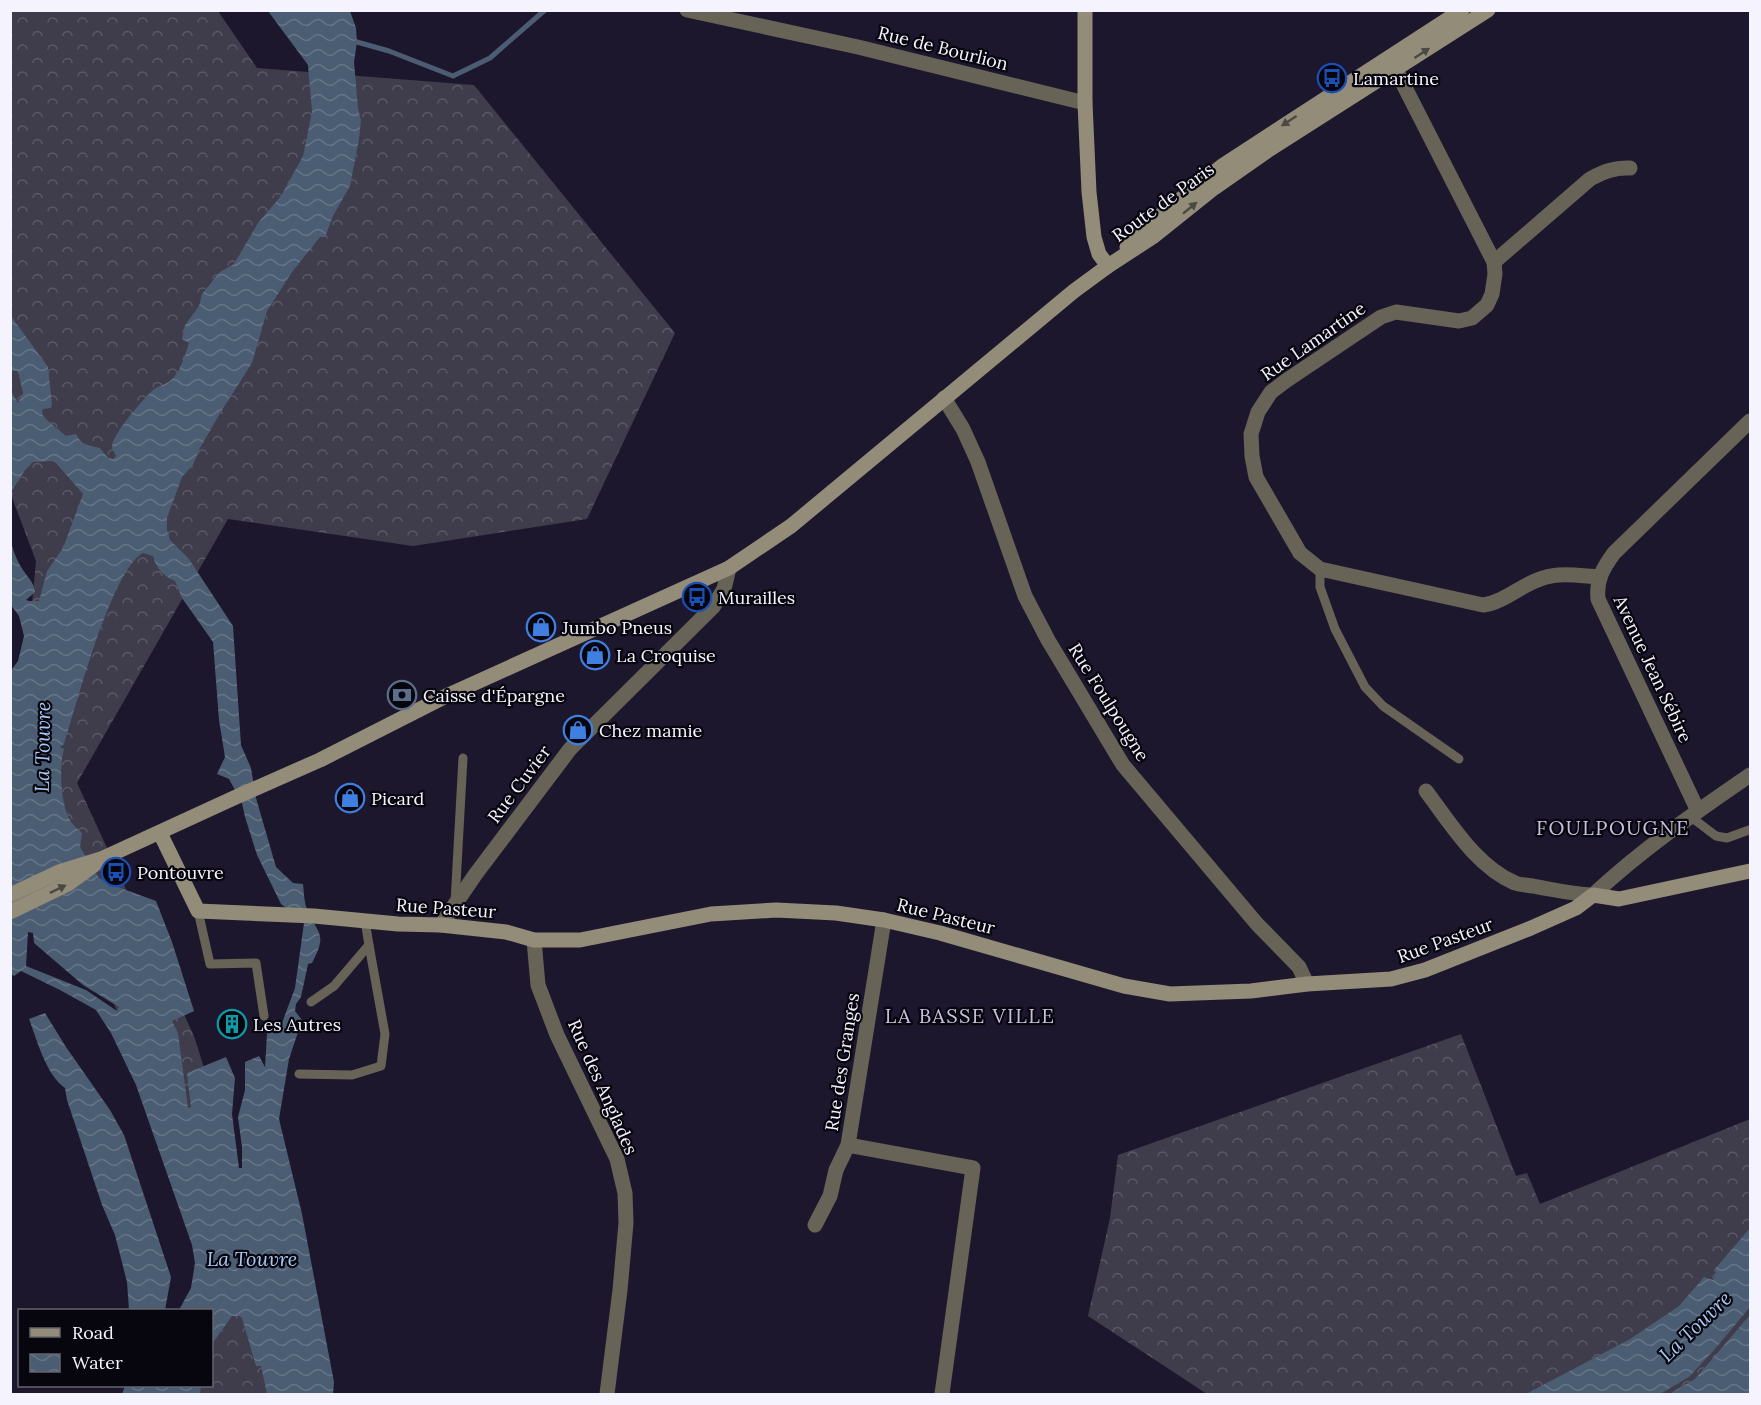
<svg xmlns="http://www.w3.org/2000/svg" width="1761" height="1405" font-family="Lora,serif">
  <defs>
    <pattern id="forest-crowns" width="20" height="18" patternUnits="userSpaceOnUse" patternTransform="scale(1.5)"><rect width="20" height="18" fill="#3f3c4c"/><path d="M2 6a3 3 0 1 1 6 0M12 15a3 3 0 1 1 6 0" fill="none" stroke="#5b5967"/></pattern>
    <pattern id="water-waves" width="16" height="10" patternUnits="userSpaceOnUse" patternTransform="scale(1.5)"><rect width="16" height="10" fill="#4b5d72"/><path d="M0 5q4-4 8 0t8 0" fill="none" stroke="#667587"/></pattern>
  </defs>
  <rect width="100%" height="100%" fill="#1d172e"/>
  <g fill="url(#forest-crowns)">
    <path d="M 11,11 L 218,11 L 257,68 L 474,85 L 675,333 L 587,519 L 413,546 L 228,519 L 77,783 L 194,1036 L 307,1394 L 134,1394 L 135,1386 L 212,1386 L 212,1310 L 208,1266 L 121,1025 L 22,712 L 36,561 L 11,495 Z"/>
    <path d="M 1461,1034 L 1516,1176 L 1527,1173 L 1540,1204 L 1750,1119 L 1750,1394 L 1207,1394 L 1088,1316 L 1110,1218 L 1118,1155 Z"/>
  </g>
  <g fill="url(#water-waves)" fill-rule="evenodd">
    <path d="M 268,11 L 350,11 L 356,28 L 357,42 L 354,62 L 358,108 L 361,120 L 359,139 L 350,186 L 333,216 L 325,237 L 320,237 L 292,272 L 267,311 L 252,363 L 222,410 L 200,448 L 193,465 L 182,477 L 167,518 L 167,530 L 170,540 L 189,559 L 233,626 L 241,745 L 251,768 L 256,798 L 276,867 L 293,883 L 303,884 C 304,892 304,902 307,909 C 318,935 328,933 312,963 L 308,964 L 301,997 L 296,1004 L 295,1011 L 302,1020 L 289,1059 L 279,1119 L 302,1214 L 334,1382 L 333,1394 L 267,1394 L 261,1366 L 256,1366 L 242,1318 L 239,1316 L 232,1316 L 212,1344 L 212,1310 L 179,1310 L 191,1288 L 195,1263 L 192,1245 L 136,1085 L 111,1033 L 96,1010 L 60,990 L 21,971 L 14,976 L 11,974 L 10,672 L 18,661 L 24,636 L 19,616 L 11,605 L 10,536 C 12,549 16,559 23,570 C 28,578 34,582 35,592 L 26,600 L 29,601 L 39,601 L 47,571 L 63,548 L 83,494 L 56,463 L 52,461 L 33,462 L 25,470 L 11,492 L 11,391 L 18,403 L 23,393 L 18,371 L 11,371 L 11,316 L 48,367 L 52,404 L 51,408 L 43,409 L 41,413 L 47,420 L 66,436 L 76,434 C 82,446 88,445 100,448 L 108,458 L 113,459 L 116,456 C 115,453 112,450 112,447 C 111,436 144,398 153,390 C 158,386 165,385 170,381 C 180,373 185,355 189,343 L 182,339 L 185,325 L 199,306 L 202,294 L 220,272 L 234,264 L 258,223 L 281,196 L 303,156 L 312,112 L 308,65 ZM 143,553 L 153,556 C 156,568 163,576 175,581 L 182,598 L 213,642 L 219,720 L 225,757 L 217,774 L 229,779 L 242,803 L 245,817 L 257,855 L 281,904 L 304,923 L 295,988 L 282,1023 L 266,1027 L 267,1034 L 265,1067 L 259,1056 L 245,1062 L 245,1090 L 238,1117 L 242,1147 L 242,1168 L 239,1168 L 232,1114 L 235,1078 L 226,1057 L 187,1073 L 191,1107 L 188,1108 L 178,1033 L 172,1021 L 194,1011 L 172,942 L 156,901 L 115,886 L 99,878 L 80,847 L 82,833 C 79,830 75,827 72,823 C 60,807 59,767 64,749 L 60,747 L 64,744 C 76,707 111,570 143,553 ZM 28,932 L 33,933 L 34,943 L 83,985 L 119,1007 L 117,1011 L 86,990 L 26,966 Z"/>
    <path d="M 45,1013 L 66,1047 L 110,1110 L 124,1135 L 171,1277 L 165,1310 L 129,1310 L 127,1282 L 115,1235 L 102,1205 L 67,1100 L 65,1088 C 46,1075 37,1040 29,1019 Z"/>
    <path d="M 1750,1228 L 1750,1307 L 1715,1349 L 1689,1377 L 1660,1394 L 1526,1394 L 1630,1339 L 1679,1306 L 1704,1277 L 1713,1280 L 1716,1273 L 1714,1270 Z"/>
    <path d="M 1750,1315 L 1750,1394 L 1669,1394 L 1695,1379 Z"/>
    <path d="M 125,1386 L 201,1386 L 200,1394 L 122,1394 Z"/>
  </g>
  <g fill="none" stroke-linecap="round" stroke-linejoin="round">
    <path stroke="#4b5d72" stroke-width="5" d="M 357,42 L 389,51 L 453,76 L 490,58 L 545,10"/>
    <g stroke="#676356" stroke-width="9">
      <path d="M 1320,569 L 1320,587 L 1335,629 L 1365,687 L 1383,706 L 1459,759"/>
      <path d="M 1691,817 L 1716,836 L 1727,838 L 1749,830"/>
      <path d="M 455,902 L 463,758"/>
      <path d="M 198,911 L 210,964 L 256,963 L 264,1016"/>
      <path d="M 311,1002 L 334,986 L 369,945 L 365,921"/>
      <path d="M 299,1074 L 352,1075 L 381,1066 L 385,1034 L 369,945"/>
    </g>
    <g stroke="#676356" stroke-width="15">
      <path d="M 687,10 L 858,47 L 1085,103"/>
      <path d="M 1389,60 L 1396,70 L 1494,262 L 1495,274 L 1492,294 L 1487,305 L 1472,318 L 1459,321 L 1396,312 L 1381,317 L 1287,380 L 1271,392 L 1258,412 L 1251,434 L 1252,456 L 1256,477 L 1300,553 L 1320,569 L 1483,605 C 1505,602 1522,584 1543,578 C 1561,572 1581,576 1599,577"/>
      <path d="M 1494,262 L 1590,179 C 1603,172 1615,167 1630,168"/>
      <path d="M 944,398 L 963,429 L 978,462 L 1025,596 L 1048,640 L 1123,765 L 1257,924 L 1299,967 L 1307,984"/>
      <path d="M 1426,791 C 1451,824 1476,866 1515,883 C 1521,885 1527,885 1533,886 C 1553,890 1573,894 1593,895 C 1641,850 1696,812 1750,775"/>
      <path d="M 1698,811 L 1598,599 C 1596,580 1603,568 1614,553 L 1750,421"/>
      <path d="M 441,925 L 475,875 L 570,749 L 713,607 L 724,589 L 729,568"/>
      <path d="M 534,940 L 538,985 L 557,1035 L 617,1159 L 625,1193 L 626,1223 L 620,1290 L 607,1394"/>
      <path d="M 848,1145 L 973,1168 L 942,1394"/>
      <path d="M 815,1225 L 830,1196 L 836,1170 L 848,1145 L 884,920"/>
    </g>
    <g stroke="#928c78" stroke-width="15">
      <path d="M 1085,10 L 1085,103 L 1089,192 L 1094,237 L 1099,254 L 1108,266"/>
      <path d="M 1127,247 L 1146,227 L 1222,166 L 1462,10"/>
      <path d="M 160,833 L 198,911 L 314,916 L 398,924 L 441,925 L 506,932 L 534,940 L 580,940 L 711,914 L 776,910 L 836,913 L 884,920 L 940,933 L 1124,986 L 1170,994 L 1251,991 L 1307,984 L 1391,979 L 1425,970 L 1531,928 L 1576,908 L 1593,895 L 1619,899 L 1750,871"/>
      <path d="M 10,895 L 59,872 L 101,859 L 236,797 L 320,760 L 444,697 L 729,568 L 791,526 L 1074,291 L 1108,266 L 1154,236 L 1214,188 L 1267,151 L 1488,10"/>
      <path d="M 10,912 L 68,884 L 94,865"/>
    </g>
  </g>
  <defs><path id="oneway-solid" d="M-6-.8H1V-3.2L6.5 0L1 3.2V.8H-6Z" transform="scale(1.5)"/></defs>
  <g fill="#4c4843">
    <use href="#oneway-solid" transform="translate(1422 53) rotate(-33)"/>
    <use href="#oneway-solid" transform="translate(1289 121) rotate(147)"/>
    <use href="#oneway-solid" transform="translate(1190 208) rotate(-39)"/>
    <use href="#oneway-solid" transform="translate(58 889) rotate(-26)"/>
  </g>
  <defs>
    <g id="bus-ring" transform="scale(1.5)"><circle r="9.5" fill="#07050e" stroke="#1a4fb4" stroke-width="1.5"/><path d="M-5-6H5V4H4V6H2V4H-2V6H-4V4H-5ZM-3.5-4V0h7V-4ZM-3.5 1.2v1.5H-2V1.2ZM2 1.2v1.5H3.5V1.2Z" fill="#1a4fb4"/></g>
    <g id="shop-ring" transform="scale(1.5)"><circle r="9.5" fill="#07050e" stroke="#3f7fe0" stroke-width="1.5"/><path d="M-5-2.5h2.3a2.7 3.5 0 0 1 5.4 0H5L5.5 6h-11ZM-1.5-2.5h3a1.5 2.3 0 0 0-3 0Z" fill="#3f7fe0"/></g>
    <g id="bank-ring" transform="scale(1.5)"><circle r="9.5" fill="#07050e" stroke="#5c6f8a" stroke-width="1.5"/><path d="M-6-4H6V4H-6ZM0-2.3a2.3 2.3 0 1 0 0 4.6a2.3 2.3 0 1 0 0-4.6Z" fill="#5c6f8a"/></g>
    <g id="building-ring" transform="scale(1.5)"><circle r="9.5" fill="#07050e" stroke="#0f9aa8" stroke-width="1.5"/><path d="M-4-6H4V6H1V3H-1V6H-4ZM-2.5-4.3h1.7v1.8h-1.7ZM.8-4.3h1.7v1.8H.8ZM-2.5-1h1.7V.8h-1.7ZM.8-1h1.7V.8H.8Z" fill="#0f9aa8"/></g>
  </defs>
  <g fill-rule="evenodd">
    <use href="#bus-ring" x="1332" y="78"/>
    <use href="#bus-ring" x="697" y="597"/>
    <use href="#shop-ring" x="541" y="627"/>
    <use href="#shop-ring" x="595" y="655"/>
    <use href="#bank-ring" x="402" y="695"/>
    <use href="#shop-ring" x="578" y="730"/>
    <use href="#shop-ring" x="350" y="798"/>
    <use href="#bus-ring" x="116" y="872"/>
    <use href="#building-ring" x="232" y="1024"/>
  </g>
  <g text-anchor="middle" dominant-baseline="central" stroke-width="4.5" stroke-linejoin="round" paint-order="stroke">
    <g font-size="18" fill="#f5f3fd" stroke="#07050e">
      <text transform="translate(943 48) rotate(14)">Rue de Bourlion</text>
      <text transform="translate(1163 202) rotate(-36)">Route de Paris</text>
      <text transform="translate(1313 341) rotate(-35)">Rue Lamartine</text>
      <text transform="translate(1653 669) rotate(65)">Avenue Jean Sébire</text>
      <text transform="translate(1109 702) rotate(58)">Rue Foulpougne</text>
      <text transform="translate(519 784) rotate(-53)">Rue Cuvier</text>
      <text transform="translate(446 908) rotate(4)">Rue Pasteur</text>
      <text transform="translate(946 916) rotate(14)">Rue Pasteur</text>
      <text transform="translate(1445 940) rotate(-20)">Rue Pasteur</text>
      <text transform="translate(842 1062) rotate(-81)">Rue des Granges</text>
      <text transform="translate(603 1087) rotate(66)">Rue des Anglades</text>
    </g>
    <g font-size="18" fill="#f5f3fd" stroke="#07050e" text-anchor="start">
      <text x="1353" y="78">Lamartine</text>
      <text x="718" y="597">Murailles</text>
      <text x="562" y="627">Jumbo Pneus</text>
      <text x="616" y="655">La Croquise</text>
      <text x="423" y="695">Caisse d'Épargne</text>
      <text x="599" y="730">Chez mamie</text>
      <text x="371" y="798">Picard</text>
      <text x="137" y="872">Pontouvre</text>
      <text x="253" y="1024">Les Autres</text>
    </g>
    <g font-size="20" font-style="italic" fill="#a7caf5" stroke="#07050e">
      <text transform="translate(42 747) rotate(-89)">La Touvre</text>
      <text x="252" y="1258">La Touvre</text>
      <text transform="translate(1695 1326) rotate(-44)">La Touvre</text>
    </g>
    <g font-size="20" letter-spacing="1.5" fill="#c7c0df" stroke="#07050e">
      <text x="1613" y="827">FOULPOUGNE</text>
      <text x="970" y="1015">LA BASSE VILLE</text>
    </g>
  </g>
  <rect width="1761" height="1405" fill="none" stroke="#f5f3fd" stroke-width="24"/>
  <rect x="18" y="1309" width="195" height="78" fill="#07050e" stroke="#66646e" stroke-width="1.5"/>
  <rect x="30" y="1328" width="30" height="9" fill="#928c78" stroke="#66646e" stroke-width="1.5"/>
  <text x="72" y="1339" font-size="18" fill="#f5f3fd">Road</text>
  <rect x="30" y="1354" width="30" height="18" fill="url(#water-waves)" stroke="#66646e" stroke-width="1.5"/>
  <text x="72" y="1369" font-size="18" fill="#f5f3fd">Water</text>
</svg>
